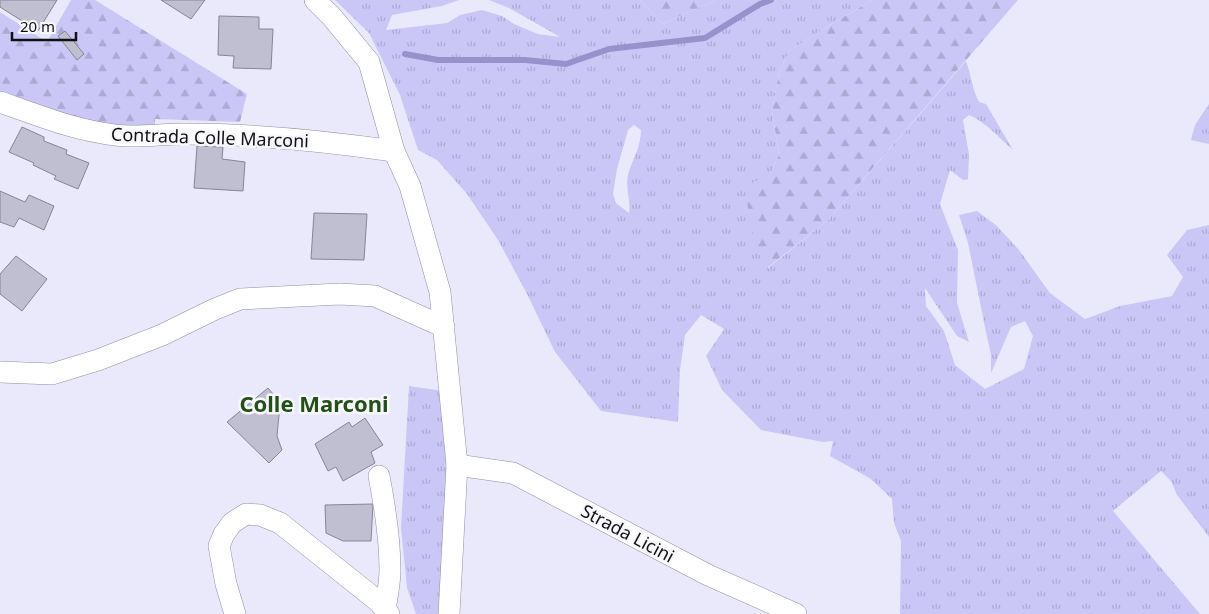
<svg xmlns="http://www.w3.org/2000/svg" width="1209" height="614" font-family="'Noto Sans',sans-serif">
  <defs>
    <pattern id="grass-tufts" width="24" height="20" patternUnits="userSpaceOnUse" patternTransform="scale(1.25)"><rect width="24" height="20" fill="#cac7f7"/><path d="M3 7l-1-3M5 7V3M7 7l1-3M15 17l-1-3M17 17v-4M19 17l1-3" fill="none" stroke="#acaad3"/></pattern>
    <pattern id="forest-firs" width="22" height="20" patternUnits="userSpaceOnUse" patternTransform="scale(1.25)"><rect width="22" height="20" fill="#cac7f7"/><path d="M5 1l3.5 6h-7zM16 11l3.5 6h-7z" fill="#acaad3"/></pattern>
  </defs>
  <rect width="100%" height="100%" fill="#eae9fc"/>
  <g fill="url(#grass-tufts)" fill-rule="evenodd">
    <path d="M 335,0 L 459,0 L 442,6 L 392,15 L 386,30 L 447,23 L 460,15 L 482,10 L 502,16 L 514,24 L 538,34 L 560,37 L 509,8 L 489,0 L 640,0 L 662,24 L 716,0 L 873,0 L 828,26 L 789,51 L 779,73 L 772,111 L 779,155 L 769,177 L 747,203 L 750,218 L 768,268 L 828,220 L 966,61 C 971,74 972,89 979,102 L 986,104 L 1013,150 C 999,138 986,122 969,115 L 963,120 L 969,154 L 968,179 L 963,180 L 950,170 L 940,204 L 958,250 L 957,303 L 969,342 L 957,336 L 925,288 L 926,306 L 944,331 L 955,365 L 985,389 L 1024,369 L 1033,336 L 1025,321 L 1011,327 L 991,373 L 991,355 L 986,332 L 968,243 L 959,215 L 977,211 L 997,226 L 1019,250 L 1050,293 L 1085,319 L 1120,306 L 1172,296 L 1183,277 L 1167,255 L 1187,230 L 1209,225 L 1209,537 L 1177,495 L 1171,481 L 1161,471 L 1113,511 L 1200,614 L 900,614 L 901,541 L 894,523 L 892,499 L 871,479 L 830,456 L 833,441 L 823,442 L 761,430 L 722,390 L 706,356 L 724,329 L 701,315 L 685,335 L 680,370 L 678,422 L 601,411 L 555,352 L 527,294 L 498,240 L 467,194 L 437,160 L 418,150 L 400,95 L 369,33 ZM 634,125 L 641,130 C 640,151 633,157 628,175 C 625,188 631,201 629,213 L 616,203 L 613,194 L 617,169 L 628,130 Z"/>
    <path d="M 1209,104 L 1209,144 L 1191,140 L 1195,125 Z"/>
    <path d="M 409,386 L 443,391 L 448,511 L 441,614 L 416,614 L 407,588 L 401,528 Z"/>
  </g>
  <g fill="url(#forest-firs)">
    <path d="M 71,0 L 95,0 L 247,94 L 240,122 L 155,119 L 155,134 L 127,135 L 0,100 L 0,12 L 47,42 Z"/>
    <path d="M 640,0 L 716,0 L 662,24 Z"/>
    <path d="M 873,0 L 1018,0 L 828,220 L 767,268 L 754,245 L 747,203 L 753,182 L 769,177 L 779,155 L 772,111 L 779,73 L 789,51 L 828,26 Z"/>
  </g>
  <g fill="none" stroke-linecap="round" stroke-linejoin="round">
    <path stroke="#9792cb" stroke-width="6" d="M 405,54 L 438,60 L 525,60 L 566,64 L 609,49 L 705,38 L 760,4 L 771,0"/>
  </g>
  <g fill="#c0bfd1" stroke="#868596">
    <path d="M 0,0 L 57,0 L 38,31 L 0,7 Z"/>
    <path d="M 161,0 L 205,0 L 191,19 Z"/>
    <path d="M 219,16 L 259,17 L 259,29 L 273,29 L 271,69 L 233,68 L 234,56 L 218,55 Z"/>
    <path d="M 65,31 L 84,54 L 77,60 L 58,36 Z"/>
    <path d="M 22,127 L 44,137 L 44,141 L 67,150 L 66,154 L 89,163 L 78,189 L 54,179 L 56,176 L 33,165 L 34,163 L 9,152 Z"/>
    <path d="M 197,146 L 223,147 L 222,159 L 245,162 L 243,191 L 194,188 Z"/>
    <path d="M 0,191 L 25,202 L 29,195 L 54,206 L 44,230 L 19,218 L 14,227 L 0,222 Z"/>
    <path d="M 314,213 L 367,214 L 364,260 L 311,259 Z"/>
    <path d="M 16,256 L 47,279 L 22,311 L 0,294 L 0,274 Z"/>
    <path d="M 268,388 L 285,408 L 279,415 L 277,436 L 282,450 L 269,463 L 227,422 Z"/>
    <path d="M 365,418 L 383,445 L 371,452 L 375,463 L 343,481 L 336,467 L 328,471 L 315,444 L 349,422 L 352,427 Z"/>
    <path d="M 373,504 L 371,541 L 343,541 L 326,533 L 325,505 Z"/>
  </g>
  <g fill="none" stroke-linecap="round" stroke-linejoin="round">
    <g stroke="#908fa1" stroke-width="22">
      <g id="minor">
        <path d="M 315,0 L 332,17 L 369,62 L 394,151 L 410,186 L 440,292 L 457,465 L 449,614"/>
        <path d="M 0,102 C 34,114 67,127 102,133 C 130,139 157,134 185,134 C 255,134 325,141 394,151"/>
        <path d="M 0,372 L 52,374 L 98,360 L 162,335 L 215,309 L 240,299 L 340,294 L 375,296 L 444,327"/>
        <path d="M 457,465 L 513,473 L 708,575 L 796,614"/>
        <path d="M 379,476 C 385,507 390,538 390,570 C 390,583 387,597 385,610"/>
        <path d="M 235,614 L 226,584 L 219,546 L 224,534 L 232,523 L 246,514 L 260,515 L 280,523 L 379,602 L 389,614"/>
      </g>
    </g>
    <use href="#minor" stroke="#fff" stroke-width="21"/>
  </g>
  <g text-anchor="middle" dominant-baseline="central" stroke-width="5" stroke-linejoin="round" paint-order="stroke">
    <g font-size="18" fill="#101016" stroke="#f8f8fc">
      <text transform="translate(210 137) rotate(2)">Contrada Colle Marconi</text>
      <text transform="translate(628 533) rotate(28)">Strada Licini</text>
    </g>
    <g font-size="22" font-weight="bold" fill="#225017" stroke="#f8f8fc">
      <text x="314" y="403">Colle Marconi</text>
    </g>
  </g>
  <path d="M12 32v8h64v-8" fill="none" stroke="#101016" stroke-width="2.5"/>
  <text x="20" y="32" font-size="15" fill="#101016" stroke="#f8f8fc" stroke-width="4" paint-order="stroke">20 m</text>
</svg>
